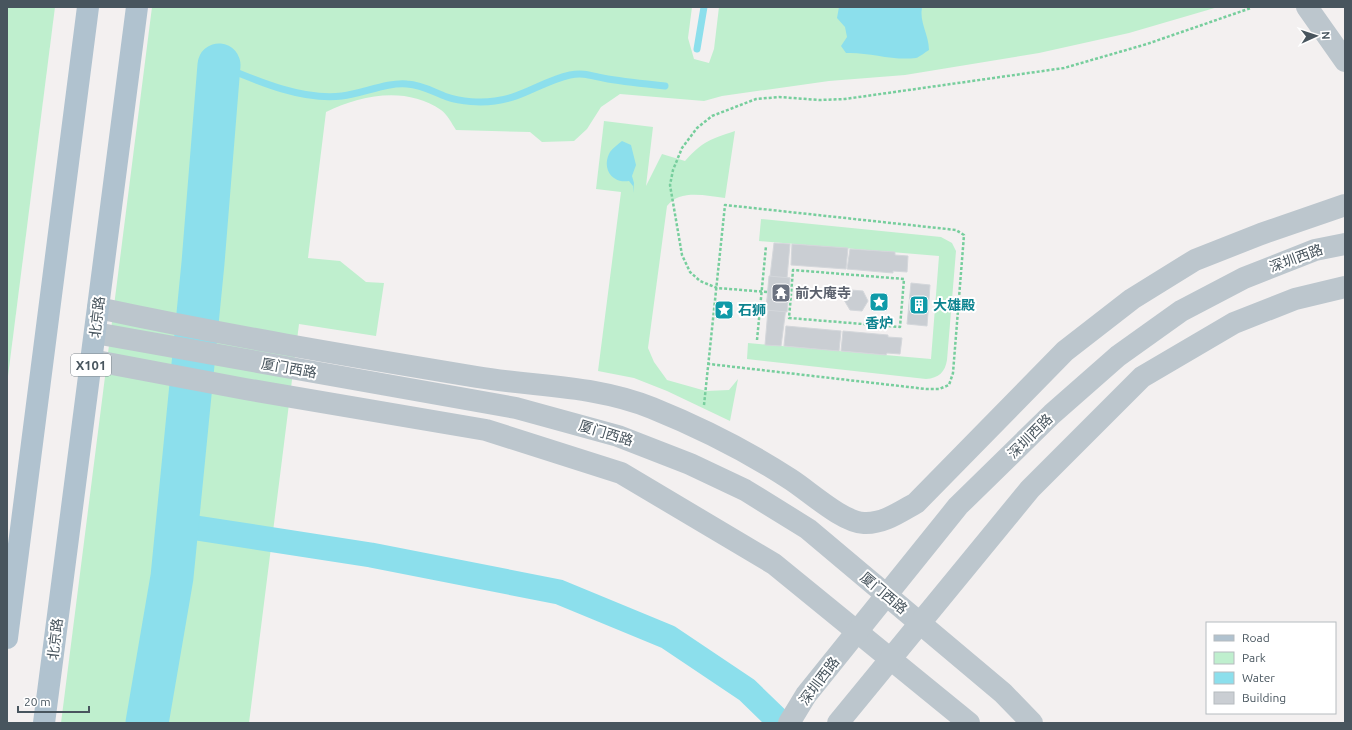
<svg xmlns="http://www.w3.org/2000/svg" width="1352" height="730" font-family="Ubuntu,'Noto Sans SC',sans-serif">
  <rect width="100%" height="100%" fill="#f3f0f0"/>
  <g fill="#bfefce">
    <path d="M 7,7 L 55,7 L 7,384 Z"/>
    <path d="M 152,7 L 692,7 L 688,38 L 694,59 L 709,63 L 714,49 L 719,7 L 1218,7 L 1129,33 L 1039,53 L 905,75 L 829,81 L 722,96 L 704,101 L 620,94 L 601,107 L 587,129 L 574,141 L 542,142 L 530,132 L 456,130 C 452,124 447,114 441,110 C 406,86 361,95 326,112 L 308,258 L 340,261 L 366,282 L 384,283 L 376,336 L 299,324 L 249,723 L 61,723 Z"/>
    <path d="M 604,121 L 653,127 L 646,186 L 662,154 L 685,161 C 703,141 711,139 735,131 L 725,198 C 706,196 680,189 667,206 L 648,348 L 654,362 L 667,380 L 706,391 L 729,390 L 738,379 L 730,421 L 667,391 L 634,378 L 598,371 L 621,192 L 596,189 Z"/>
    <path d="M 761,219 L 941,237 L 952,243 L 956,251 L 947,360 C 945,372 939,378 926,379 L 747,359 L 748,343 L 931,359 L 939,256 L 759,241 Z"/>
  </g>
  <g fill="#8cdfec">
    <path d="M 839,7 L 922,7 C 919,22 929,35 929,50 C 925,52 920,57 916,58 C 892,61 870,52 846,53 L 841,46 L 847,37 L 845,27 L 837,18 Z"/>
    <path d="M 622,141 L 631,145 L 636,165 L 632,176 L 634,183 L 633,193 L 633,186 L 629,181 C 612,184 601,168 610,152 C 613,148 618,144 622,141 Z"/>
  </g>
  <g fill="none" stroke-linecap="round" stroke-linejoin="round">
    <g stroke="#8cdfec" stroke-width="7">
      <path d="M 697,49 L 704,7"/>
      <path d="M 219,65 C 255,80 302,101 342,96 C 362,94 387,82 407,84 C 423,85 433,92 447,97 C 461,102 481,103 495,101 C 522,98 543,81 570,75 C 586,72 593,77 608,79 C 627,82 646,84 665,86"/>
    </g>
    <path stroke="#8cdfec" stroke-width="25" d="M 177,525 L 371,555 L 559,592 L 668,637 L 747,690 L 781,723"/>
    <path stroke="#8cdfec" stroke-width="43" d="M 147,723 L 172,577 L 203,263 L 219,65"/>
  </g>
  <g fill="#caced3" stroke="#d4d7db">
    <path d="M 774,243 L 790,244 L 787,278 L 790,278 L 781,346 L 765,345 L 768,310 L 766,310 Z"/>
    <path d="M 792,244 L 848,248 L 846,269 L 791,265 Z"/>
    <path d="M 850,249 L 895,252 L 895,255 L 908,256 L 907,272 L 893,271 L 893,273 L 847,269 Z"/>
    <path d="M 769,276 L 790,278 L 787,312 L 766,310 Z"/>
    <path d="M 911,283 L 930,285 L 927,326 L 907,324 Z"/>
    <path d="M 851,290 L 863,291 L 868,301 L 862,311 L 850,310 L 844,300 Z"/>
    <path d="M 786,326 L 841,331 L 839,351 L 784,346 Z"/>
    <path d="M 843,331 L 888,335 L 888,337 L 902,338 L 900,354 L 887,353 L 886,355 L 841,351 Z"/>
  </g>
  <g fill="none" stroke-linecap="round" stroke-linejoin="round">
    <g stroke="#77ce9d" stroke-width="2.5" stroke-dasharray="3 2" stroke-linecap="butt">
      <path d="M 767,292 L 717,288 L 700,281 L 690,272 L 682,255 L 670,185 L 673,170 L 682,148 L 697,128 L 712,116 L 756,99 L 779,97 L 819,100 L 845,99 L 1064,68 L 1147,44 L 1251,8"/>
      <path d="M 789,294 L 791,295 L 789,318 L 900,327 L 904,279 L 793,270 L 791,295"/>
      <path d="M 757,340 L 766,246"/>
      <path d="M 704,405 L 725,205 L 956,230 L 964,235 L 953,373 L 949,385 L 939,389 L 926,389 L 709,364"/>
    </g>
    <g stroke="#bcc6cd" stroke-width="22">
      <path d="M 1307,7 L 1345,61"/>
      <path d="M 98,308 C 224,335 350,356 477,377 C 536,387 596,385 652,408 C 699,427 747,451 790,479 C 809,491 842,522 864,523 C 883,524 900,512 916,503 L 1065,351 L 1132,299 L 1195,260 L 1261,234 L 1345,205"/>
      <path d="M 95,333 L 516,408 L 618,436 L 690,464 L 745,490 L 808,529 L 1003,693 L 1032,723"/>
      <path d="M 91,360 L 245,389 L 486,430 L 621,473 L 774,564 L 969,723"/>
      <path d="M 789,723 L 806,695 L 958,506 L 1052,414 L 1118,356 L 1181,311 L 1244,278 L 1315,250 L 1345,244"/>
      <path d="M 838,723 L 1030,489 L 1142,377 L 1234,323 L 1295,299 L 1345,287"/>
    </g>
    <g stroke="#b0c2cf" stroke-width="22">
      <path d="M 7,638 L 88,7"/>
      <path d="M 44,723 L 137,7"/>
    </g>
  </g>
  <defs>
    <g id="temple-square" transform="scale(1)"><rect x="-9" y="-9" width="18" height="18" rx="4" fill="#6b7280" stroke="#fff"/><path d="M0-6L5-2H3V0L6.5 2.5H4V6H1.5V3h-3V6H-4V2.5H-6.5L-3 0V-2H-5Z" fill="#fff"/></g>
    <g id="sight-square" transform="scale(1)"><rect x="-9" y="-9" width="18" height="18" rx="4" fill="#0f9aa8" stroke="#fff"/><path d="M0-6L1.8-2.2L6-1.7L2.9 1.2L3.7 5.4L0 3.3L-3.7 5.4L-2.9 1.2L-6-1.7L-1.8-2.2Z" fill="#fff"/></g>
    <g id="building-square" transform="scale(1)"><rect x="-9" y="-9" width="18" height="18" rx="4" fill="#0f9aa8" stroke="#fff"/><path d="M-4-6H4V6H1V3H-1V6H-4ZM-2.5-4.3h1.7v1.8h-1.7ZM.8-4.3h1.7v1.8H.8ZM-2.5-1h1.7V.8h-1.7ZM.8-1h1.7V.8H.8Z" fill="#fff"/></g>
  </defs>
  <g fill-rule="evenodd">
    <use href="#temple-square" x="781" y="293"/>
    <use href="#sight-square" x="879" y="302"/>
    <use href="#building-square" x="919" y="305"/>
    <use href="#sight-square" x="724" y="310"/>
  </g>
  <g text-anchor="middle" dominant-baseline="central" stroke-width="4" stroke-linejoin="round" paint-order="stroke">
    <rect fill="#fff" stroke="#7f888e" stroke-width="1" x="71" y="354" width="40" height="22" rx="3"/>
    <g font-size="13" font-weight="bold" fill="#48555e">
      <text x="91" y="365">X101</text>
    </g>
    <g font-size="14" fill="#48555e" stroke="#fff">
      <text transform="translate(1296 258) rotate(-20)">深圳西路</text>
      <text transform="translate(97 317) rotate(-83)">北京路</text>
      <text transform="translate(289 368) rotate(10)">厦门西路</text>
      <text transform="translate(606 433) rotate(17)">厦门西路</text>
      <text transform="translate(1030 436) rotate(-45)">深圳西路</text>
      <text transform="translate(884 593) rotate(40)">厦门西路</text>
      <text transform="translate(55 639) rotate(-83)">北京路</text>
      <text transform="translate(819 681) rotate(-53)">深圳西路</text>
    </g>
    <g font-size="14" font-weight="bold" fill="#5b616d" stroke="#fff" text-anchor="start">
      <text x="795" y="293">前大庵寺</text>
    </g>
    <g font-size="14" font-weight="bold" fill="#0d838f" stroke="#fff" text-anchor="start">
      <text x="933" y="305">大雄殿</text>
      <text x="738" y="310">石狮</text>
      <text x="879" y="323" text-anchor="middle">香炉</text>
    </g>
  </g>
  <rect width="1352" height="730" fill="none" stroke="#48555e" stroke-width="16"/>
  <rect x="1206" y="622" width="130" height="92" fill="#ffffff" stroke="#b6bbbf"/>
  <rect x="1214" y="635" width="20" height="6" fill="#b0c2cf" stroke="#b6bbbf"/>
  <text x="1242" y="642" font-size="12" fill="#48555e">Road</text>
  <rect x="1214" y="652" width="20" height="12" fill="#bfefce" stroke="#b6bbbf"/>
  <text x="1242" y="662" font-size="12" fill="#48555e">Park</text>
  <rect x="1214" y="672" width="20" height="12" fill="#8cdfec" stroke="#b6bbbf"/>
  <text x="1242" y="682" font-size="12" fill="#48555e">Water</text>
  <rect x="1214" y="692" width="20" height="12" fill="#caced3" stroke="#b6bbbf"/>
  <text x="1242" y="702" font-size="12" fill="#48555e">Building</text>
  <g transform="translate(1316 36) rotate(87)" stroke="#ffffff" stroke-width="3" paint-order="stroke">
  <path d="M0-3L7 15L0 10L-7 15Z" fill="#48555e"/>
  <text y="-6" font-size="11" font-weight="bold" text-anchor="middle" fill="#48555e">N</text>
  </g>
  <path d="M18 706v6h71v-6" fill="none" stroke="#48555e" stroke-width="2"/>
  <text x="24" y="706" font-size="12" fill="#48555e" stroke="#ffffff" stroke-width="3" paint-order="stroke">20 m</text>
</svg>
